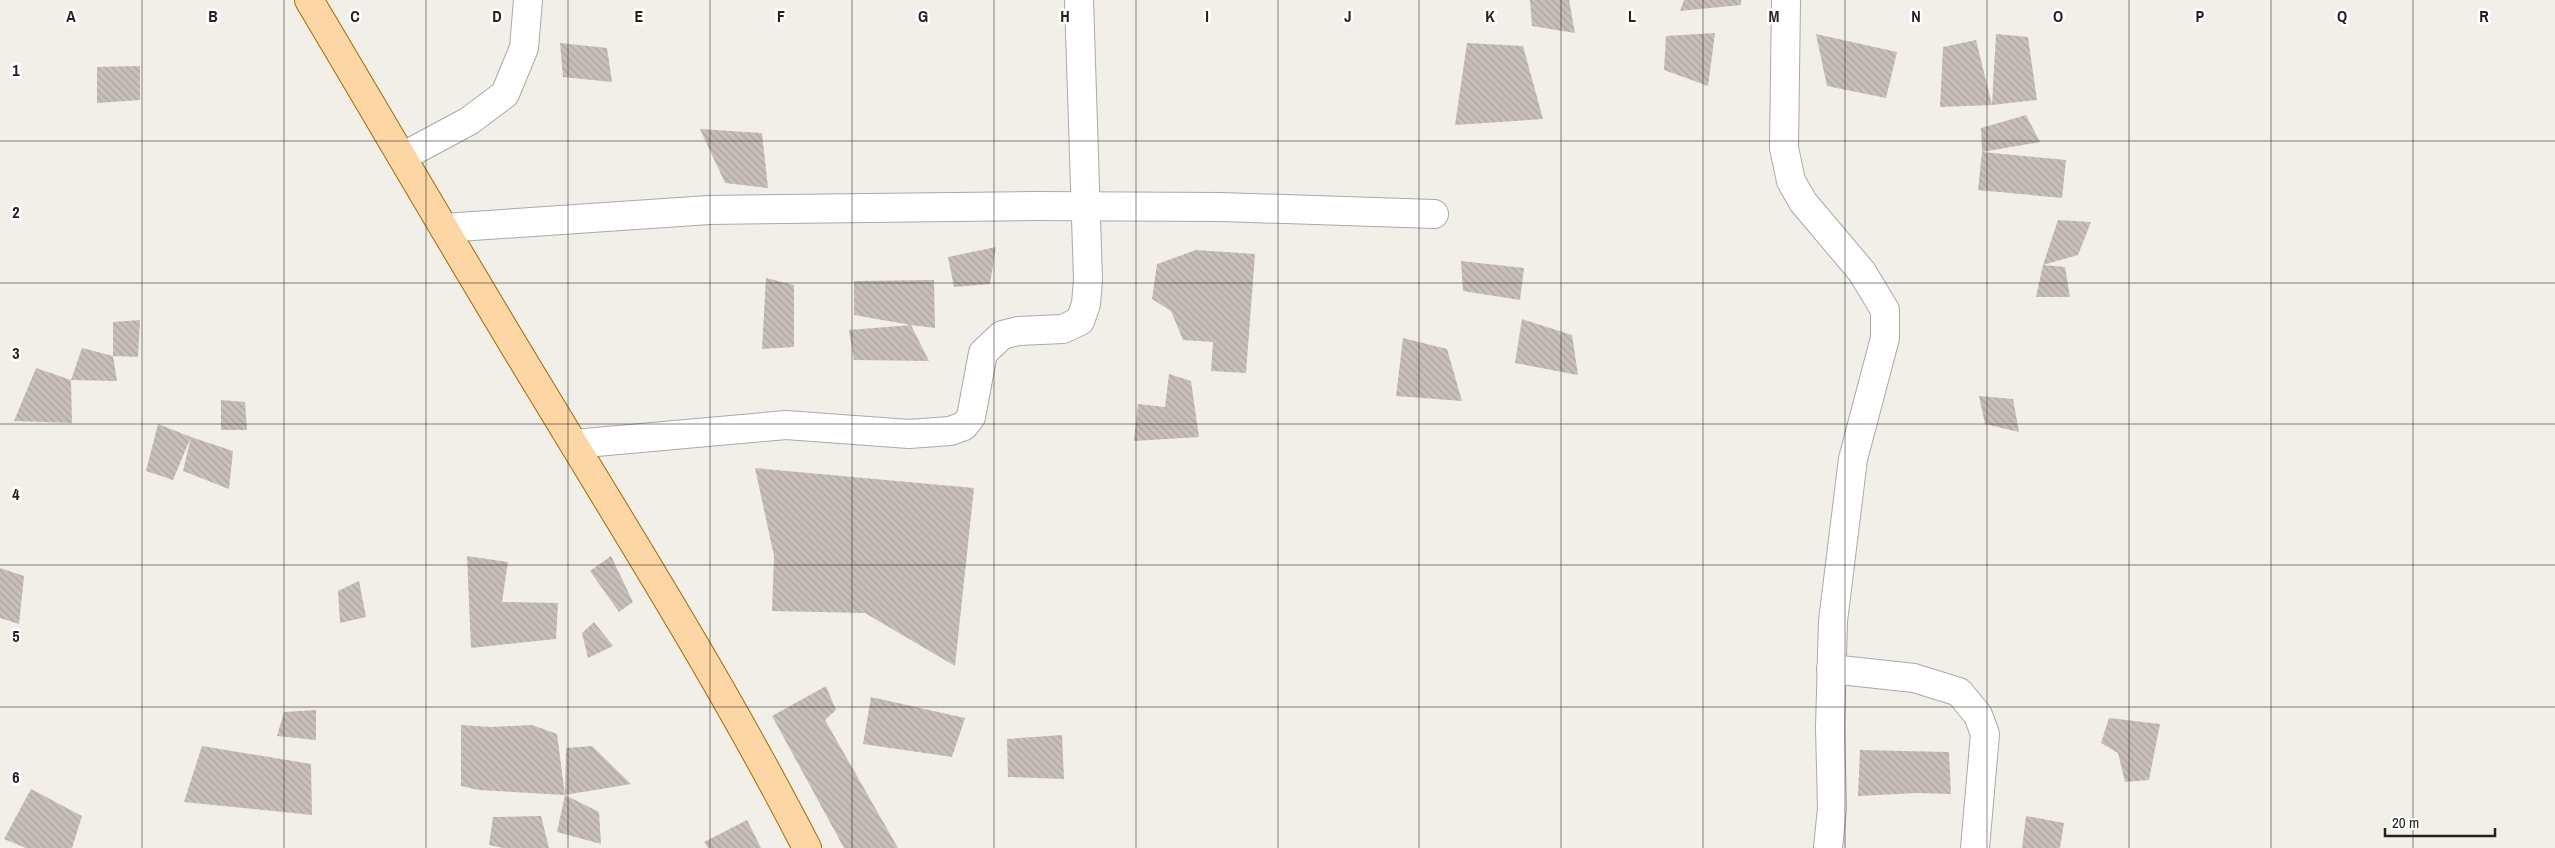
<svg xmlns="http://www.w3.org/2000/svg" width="2555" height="848" font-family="'Archivo Narrow',sans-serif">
  <defs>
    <pattern id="building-back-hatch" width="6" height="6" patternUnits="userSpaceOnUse" patternTransform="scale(1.25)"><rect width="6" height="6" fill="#c7bfb8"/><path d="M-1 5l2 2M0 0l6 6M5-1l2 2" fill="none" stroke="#aba49e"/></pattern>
  </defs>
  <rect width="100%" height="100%" fill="#f2efe9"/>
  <g fill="url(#building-back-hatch)">
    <path d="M 1530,0 L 1569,0 L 1575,33 L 1532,26 Z"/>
    <path d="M 1684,0 L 1741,0 L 1741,5 L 1680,11 Z"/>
    <path d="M 1715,33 L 1708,86 L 1664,70 L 1666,36 Z"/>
    <path d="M 1816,34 L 1897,52 L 1886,98 L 1827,86 Z"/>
    <path d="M 1996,34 L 2028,37 L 2037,100 L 1992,105 Z"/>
    <path d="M 1976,40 L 1992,105 L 1940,107 L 1943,47 Z"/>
    <path d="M 560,43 L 607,48 L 612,82 L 563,77 Z"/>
    <path d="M 1467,43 L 1523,46 L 1543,119 L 1455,125 Z"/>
    <path d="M 140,66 L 140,100 L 97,103 L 97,67 Z"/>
    <path d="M 2026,115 L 2040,142 L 1982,152 L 1981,128 Z"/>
    <path d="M 700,129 L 762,133 L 768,188 L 725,183 Z"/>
    <path d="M 1982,152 L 2066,160 L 2062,198 L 1978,190 Z"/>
    <path d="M 2058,220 L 2091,222 L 2078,255 L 2043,265 Z"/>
    <path d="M 996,247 L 990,284 L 954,287 L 948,257 Z"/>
    <path d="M 1196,250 L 1255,254 L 1246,373 L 1211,371 L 1213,342 L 1183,340 L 1171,311 L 1152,299 L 1157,264 Z"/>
    <path d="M 1461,261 L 1524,268 L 1520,300 L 1463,291 Z"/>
    <path d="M 2043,265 L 2065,267 L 2070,297 L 2036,297 Z"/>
    <path d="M 766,278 L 794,285 L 794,347 L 762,349 Z"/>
    <path d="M 934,280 L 935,328 L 911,325 L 929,361 L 854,360 L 849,330 L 911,325 L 854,315 L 854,281 Z"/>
    <path d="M 1522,319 L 1572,335 L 1578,375 L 1515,363 Z"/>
    <path d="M 140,320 L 138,357 L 113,356 L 113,322 Z"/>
    <path d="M 1403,338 L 1447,349 L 1462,401 L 1396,396 Z"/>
    <path d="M 82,348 L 113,356 L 117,381 L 71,380 L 72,423 L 14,421 L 36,368 L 71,380 Z"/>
    <path d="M 1169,374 L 1191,381 L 1199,437 L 1134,441 L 1138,404 L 1165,407 Z"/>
    <path d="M 1979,396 L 2013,399 L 2019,432 L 1985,424 Z"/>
    <path d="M 221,400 L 245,402 L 247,430 L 221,430 Z"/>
    <path d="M 158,424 L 191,437 L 173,480 L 146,471 Z"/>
    <path d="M 191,437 L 233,451 L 229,489 L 183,471 Z"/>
    <path d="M 755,468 L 974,488 L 955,666 L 865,613 L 772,611 L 774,556 Z"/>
    <path d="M 467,556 L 508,562 L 502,602 L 558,603 L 556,639 L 471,648 Z"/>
    <path d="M 611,556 L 633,602 L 619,612 L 590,571 Z"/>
    <path d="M 0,568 L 24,576 L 19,624 L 0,618 Z"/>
    <path d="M 359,581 L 366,617 L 340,623 L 338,591 Z"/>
    <path d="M 594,622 L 613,646 L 588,658 L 582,633 Z"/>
    <path d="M 826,686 L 836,710 L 825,720 L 898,848 L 844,848 L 772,716 Z"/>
    <path d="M 871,697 L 965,718 L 952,757 L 863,744 Z"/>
    <path d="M 316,710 L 316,740 L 277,736 L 284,712 Z"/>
    <path d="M 2109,718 L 2160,724 L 2149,780 L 2125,782 L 2118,753 L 2101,743 Z"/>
    <path d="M 461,725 L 491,727 L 532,725 L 557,734 L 565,795 L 479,790 L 461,786 Z"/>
    <path d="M 1062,735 L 1064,779 L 1008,777 L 1007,739 Z"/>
    <path d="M 202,746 L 311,764 L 312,815 L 184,802 Z"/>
    <path d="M 592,746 L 631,784 L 565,795 L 566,748 Z"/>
    <path d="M 1860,750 L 1949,752 L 1951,794 L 1918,793 L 1858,796 Z"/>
    <path d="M 31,789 L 82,816 L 72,848 L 26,848 L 4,839 Z"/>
    <path d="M 565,795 L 599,812 L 601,844 L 557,832 Z"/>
    <path d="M 541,816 L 549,848 L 503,848 L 489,845 L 493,817 Z"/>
    <path d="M 2026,816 L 2064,823 L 2060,848 L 2022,848 Z"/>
    <path d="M 747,820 L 761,848 L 708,848 L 704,842 Z"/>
  </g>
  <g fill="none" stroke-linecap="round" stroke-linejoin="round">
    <g stroke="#a9a9a9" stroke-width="30">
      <g id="minor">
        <path d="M 1786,0 L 1784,148 L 1791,181 L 1803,202 L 1862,272 L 1885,310 L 1885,338 L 1853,459 L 1833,621 L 1830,727 L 1832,808 L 1828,848"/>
        <path d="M 402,157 L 469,121 L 505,94 L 524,48 L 528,0"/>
        <path d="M 444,228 L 709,210 L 1033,206 L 1221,207 L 1434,214"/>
        <path d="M 574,444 L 786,425 L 909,434 L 950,431 L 964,426 L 971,417 L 983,353 L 1002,335 L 1018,331 L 1063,329 L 1080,321 L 1086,304 L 1088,280 L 1079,0"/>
        <path d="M 1831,669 L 1914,678 L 1959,692 L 1978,715 L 1985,734 L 1975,848"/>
      </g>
    </g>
    <g stroke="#a06b00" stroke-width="30">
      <path id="major" d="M 309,0 C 386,129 461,259 539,387 C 631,539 726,690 807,848"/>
    </g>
    <use href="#minor" stroke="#fff" stroke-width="28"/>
    <use href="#major" stroke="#fcd6a4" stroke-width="28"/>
  </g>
  <path fill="none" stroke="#222" stroke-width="1" stroke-opacity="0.55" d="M 142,0 L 142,848M 284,0 L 284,848M 426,0 L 426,848M 568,0 L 568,848M 710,0 L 710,848M 852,0 L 852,848M 994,0 L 994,848M 1136,0 L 1136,848M 1278,0 L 1278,848M 1419,0 L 1419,848M 1561,0 L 1561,848M 1703,0 L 1703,848M 1845,0 L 1845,848M 1987,0 L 1987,848M 2129,0 L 2129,848M 2271,0 L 2271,848M 2413,0 L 2413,848M 0,141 L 2555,141M 0,283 L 2555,283M 0,424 L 2555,424M 0,565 L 2555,565M 0,707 L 2555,707"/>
  <g font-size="16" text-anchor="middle" font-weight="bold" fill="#222" stroke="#fff" stroke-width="5" stroke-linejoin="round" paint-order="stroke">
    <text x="71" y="22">A</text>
    <text x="213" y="22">B</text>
    <text x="355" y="22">C</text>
    <text x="497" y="22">D</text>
    <text x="639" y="22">E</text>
    <text x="781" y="22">F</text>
    <text x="923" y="22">G</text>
    <text x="1065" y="22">H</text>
    <text x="1207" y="22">I</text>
    <text x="1348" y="22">J</text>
    <text x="1490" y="22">K</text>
    <text x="1632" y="22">L</text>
    <text x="1774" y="22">M</text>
    <text x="1916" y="22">N</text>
    <text x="2058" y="22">O</text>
    <text x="2200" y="22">P</text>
    <text x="2342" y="22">Q</text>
    <text x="2484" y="22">R</text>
    <text x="16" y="76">1</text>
    <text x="16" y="218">2</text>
    <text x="16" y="359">3</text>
    <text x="16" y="500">4</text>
    <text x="16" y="642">5</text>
    <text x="16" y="783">6</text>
  </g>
  <path d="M2385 828v8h110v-8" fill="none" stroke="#222222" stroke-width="2.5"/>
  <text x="2392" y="828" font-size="15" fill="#222222" stroke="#ffffff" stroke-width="4" paint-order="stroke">20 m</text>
</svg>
